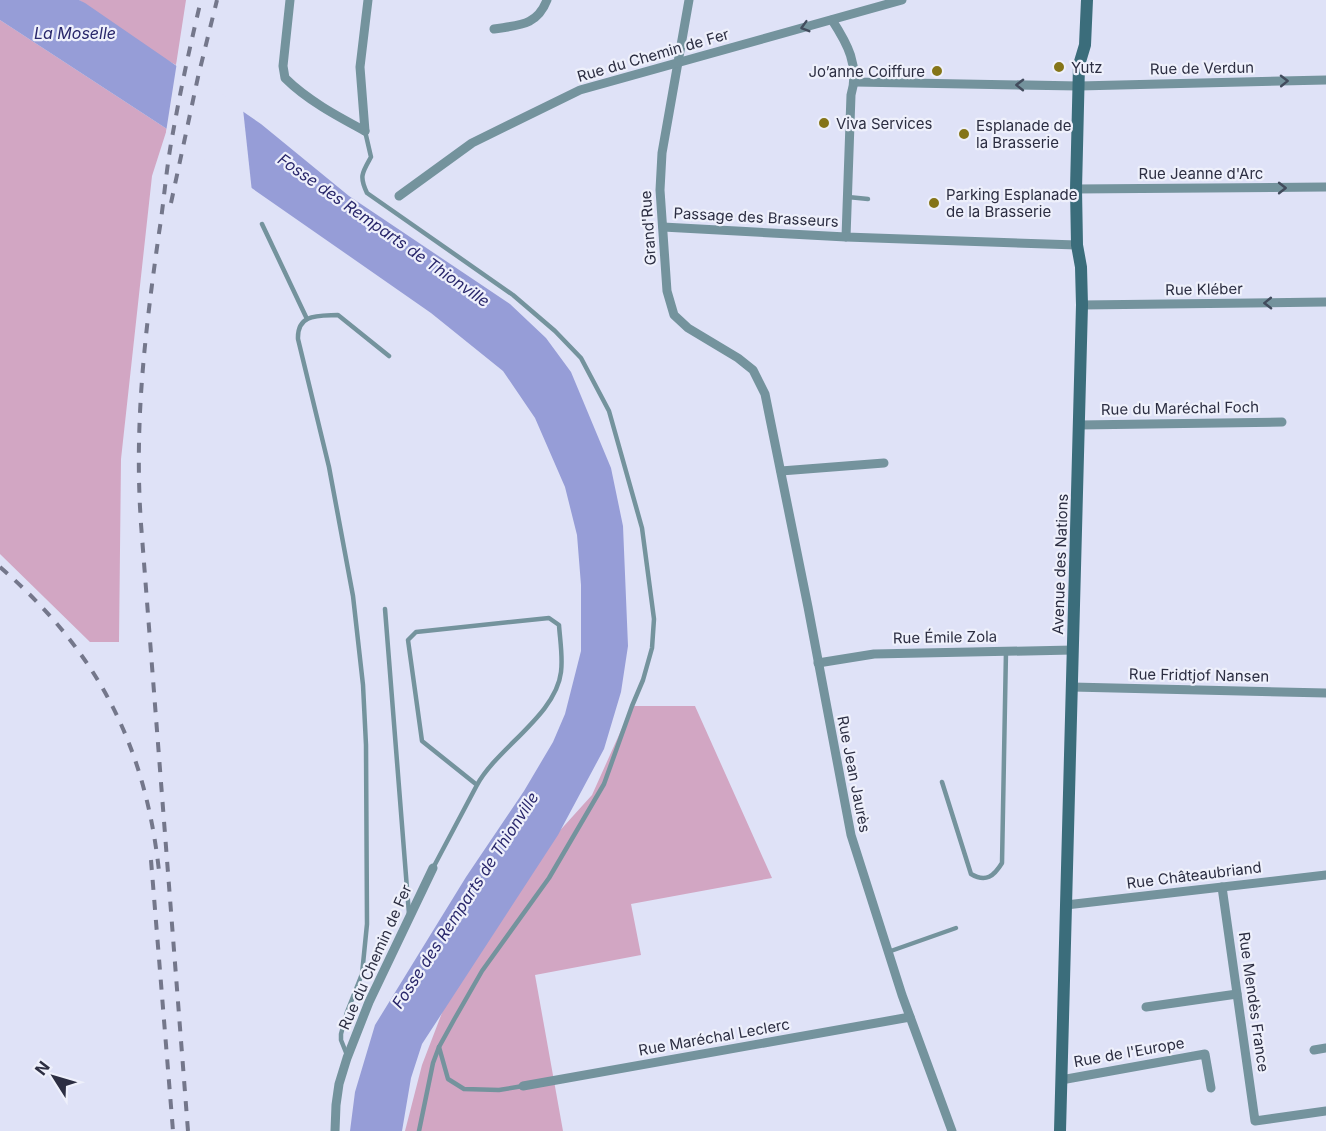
<svg xmlns="http://www.w3.org/2000/svg" width="1326" height="1131" font-family="Inter,sans-serif">
  <rect width="100%" height="100%" fill="#dfe2f7"/>
  <g fill="#d2a6c3">
    <path d="M 79,0 L 186,0 L 176,65 L 159,56 Z"/>
    <path d="M 0,20 L 167,129 L 152,176 L 121,459 L 119,642 L 90,642 L 0,554 Z"/>
    <path d="M 632,706 L 695,706 L 772,878 L 631,904 L 641,955 L 535,975 L 563,1131 L 405,1131 L 422,1065 L 445,1005 L 545,847 L 592,795 Z"/>
  </g>
  <path fill="#969dd7" d="M 0,0 L 79,0 L 85,3 L 261,124 L 349,196 L 510,304 L 546,338 L 571,372 L 611,468 L 623,526 L 628,646 L 621,692 L 604,749 L 558,835 L 422,1044 L 411,1078 L 402,1131 L 350,1131 L 355,1092 L 375,1025 L 466,877 L 524,791 L 553,742 L 565,714 L 581,651 L 581,585 L 577,535 L 565,487 L 535,418 L 503,371 L 431,313 L 167,129 L 0,20 Z"/>
  <path fill="#dfe2f7" d="M 177,62 L 243,109 L 252,192 L 166,132 Z"/>
  <g fill="none" stroke-linecap="round" stroke-linejoin="round">
    <g stroke="#74939d" stroke-width="4.5">
      <path d="M 365,131 L 371,157 C 362,173 359,176 367,193 L 513,295 L 555,331 L 581,358 L 609,411 L 642,528 L 654,619 L 652,648 L 643,680 L 632,706 L 604,784 L 549,878 L 482,971 L 455,1018 L 439,1047 L 433,1063 L 419,1131"/>
      <path d="M 848,197 L 868,199"/>
      <path d="M 262,224 L 307,319"/>
      <path d="M 385,609 L 409,914"/>
      <path d="M 942,782 L 971,874 C 986,883 994,876 1002,863 L 1006,651"/>
      <path d="M 433,868 L 477,785 C 497,748 556,715 561,672 C 563,657 560,640 559,625 L 549,618 L 416,632 L 408,640 L 422,741 L 477,785"/>
      <path d="M 888,952 L 956,928"/>
      <path d="M 439,1047 L 448,1079 L 464,1089 L 499,1090 L 523,1086"/>
      <path d="M 347,1055 L 341,1040 L 341,1034 L 347,1012 L 362,974 L 367,924 L 366,745 L 363,685 L 353,596 L 329,467 L 298,339 C 297,313 319,316 338,315 L 389,356"/>
    </g>
    <g stroke="#74939d" stroke-width="9">
      <path d="M 290,0 L 283,66 L 285,78 C 307,100 337,116 365,131"/>
      <path d="M 689,0 L 662,153 L 660,190 L 667,291 L 674,315 L 688,328 L 738,358 L 753,370 L 765,394 L 808,607 L 851,835 L 902,995 L 952,1131"/>
      <path d="M 832,20 C 847,43 860,66 851,95 L 846,237 L 1077,245"/>
      <path d="M 494,29 C 519,25 537,26 547,0"/>
      <path d="M 855,82 L 1079,86 L 1326,80"/>
      <path d="M 365,131 L 360,67 L 368,0"/>
      <path d="M 1076,189 L 1326,187"/>
      <path d="M 399,196 L 472,143 L 580,90 L 902,0"/>
      <path d="M 663,227 L 846,237"/>
      <path d="M 1082,305 L 1326,302"/>
      <path d="M 1079,425 L 1282,422"/>
      <path d="M 781,471 L 884,463"/>
      <path d="M 818,663 L 874,654 L 1073,650"/>
      <path d="M 1072,687 L 1326,693"/>
      <path d="M 1222,887 L 1255,1121 L 1326,1111"/>
      <path d="M 1066,905 L 1326,875"/>
      <path d="M 1146,1007 L 1237,994"/>
      <path d="M 1314,1050 L 1326,1048"/>
      <path d="M 1061,1080 L 1205,1054 L 1211,1088"/>
      <path d="M 523,1086 L 910,1017"/>
      <path d="M 335,1131 L 336,1105 L 339,1084 L 347,1058 L 369,1002 L 433,868"/>
    </g>
    <path stroke="#3b6d7b" stroke-width="12" d="M 1060,1131 L 1082,305 L 1081,267 L 1077,245 L 1076,189 L 1079,65 L 1085,45 L 1087,0"/>
    <g stroke="#74778b" stroke-width="4" stroke-dasharray="10 10" stroke-linecap="butt">
      <path d="M 171,203 L 198,77 L 217,0"/>
      <path d="M 0,567 C 97,651 145,744 159,871"/>
      <path d="M 151,860 L 173,1131"/>
      <path d="M 188,1131 L 141,524 C 134,423 145,333 159,233 C 164,202 166,170 172,138 C 180,92 190,46 201,0"/>
    </g>
  </g>
  <defs><path id="oneway-chevron" d="M-2-3.5L2.5 0L-2 3.5" fill="none" stroke-width="1.6" stroke-linecap="round" stroke-linejoin="round" transform="scale(1.5)"/></defs>
  <g stroke="#424c5d">
    <use href="#oneway-chevron" transform="translate(805 27) rotate(164)"/>
    <use href="#oneway-chevron" transform="translate(1284 81) rotate(-1)"/>
    <use href="#oneway-chevron" transform="translate(1020 85) rotate(-179)"/>
    <use href="#oneway-chevron" transform="translate(1282 188)"/>
    <use href="#oneway-chevron" transform="translate(1268 303) rotate(179)"/>
  </g>
  <g fill="#857518" stroke="#eef0fb" stroke-width="2">
    <circle cx="1059" cy="67" r="6"/>
    <circle cx="937" cy="71" r="6"/>
    <circle cx="824" cy="123" r="6"/>
    <circle cx="964" cy="134" r="6"/>
    <circle cx="934" cy="203" r="6"/>
  </g>
  <g text-anchor="middle" dominant-baseline="central" stroke-width="4.5" stroke-linejoin="round" paint-order="stroke">
    <g font-size="15" fill="#2c2e42" stroke="#eef0fb">
      <text transform="translate(653 55) rotate(-16)">Rue du Chemin de Fer</text>
      <text transform="translate(1202 68) rotate(-1)">Rue de Verdun</text>
      <text x="1201" y="173">Rue Jeanne d'Arc</text>
      <text transform="translate(756 217) rotate(3)">Passage des Brasseurs</text>
      <text transform="translate(648 228) rotate(-94)">Grand'Rue</text>
      <text transform="translate(1204 289) rotate(-1)">Rue Kléber</text>
      <text transform="translate(1180 408) rotate(-1)">Rue du Maréchal Foch</text>
      <text transform="translate(1060 564) rotate(-88)">Avenue des Nations</text>
      <text transform="translate(945 637) rotate(-1)">Rue Émile Zola</text>
      <text transform="translate(1199 675) rotate(1)">Rue Fridtjof Nansen</text>
      <text transform="translate(854 774) rotate(79)">Rue Jean Jaurès</text>
      <text transform="translate(1194 875) rotate(-7)">Rue Châteaubriand</text>
      <text transform="translate(375 957) rotate(-66)">Rue du Chemin de Fer</text>
      <text transform="translate(1254 1002) rotate(82)">Rue Mendès France</text>
      <text transform="translate(714 1037) rotate(-10)">Rue Maréchal Leclerc</text>
      <text transform="translate(1129 1052) rotate(-10)">Rue de l'Europe</text>
    </g>
    <g font-size="15" fill="#2c2e42" stroke="#eef0fb" text-anchor="start">
      <text x="1071" y="67">Yutz</text>
      <text x="925" y="71" text-anchor="end">Jo’anne Coiffure</text>
      <text x="836" y="123">Viva Services</text>
      <text x="976" y="125">Esplanade de<tspan x="976" dy="17">la Brasserie</tspan></text>
      <text x="946" y="194">Parking Esplanade<tspan x="946" dy="17">de la Brasserie</tspan></text>
    </g>
    <g font-size="16" font-style="italic" fill="#29276b" stroke="#eef0fb">
      <text x="75" y="33">La Moselle</text>
      <text transform="translate(384 230) rotate(35)">Fosse des Remparts de Thionville</text>
      <text transform="translate(465 900) rotate(-57)">Fosse des Remparts de Thionville</text>
    </g>
  </g>
  <g transform="translate(54 1077) rotate(307)" stroke="#eef0fb" stroke-width="4.5" paint-order="stroke">
  <path d="M0-4.5L10 22L0 15L-10 22Z" fill="#2c2e42"/>
  <text y="-9" font-size="16" font-weight="bold" text-anchor="middle" fill="#2c2e42">N</text>
  </g>
</svg>
